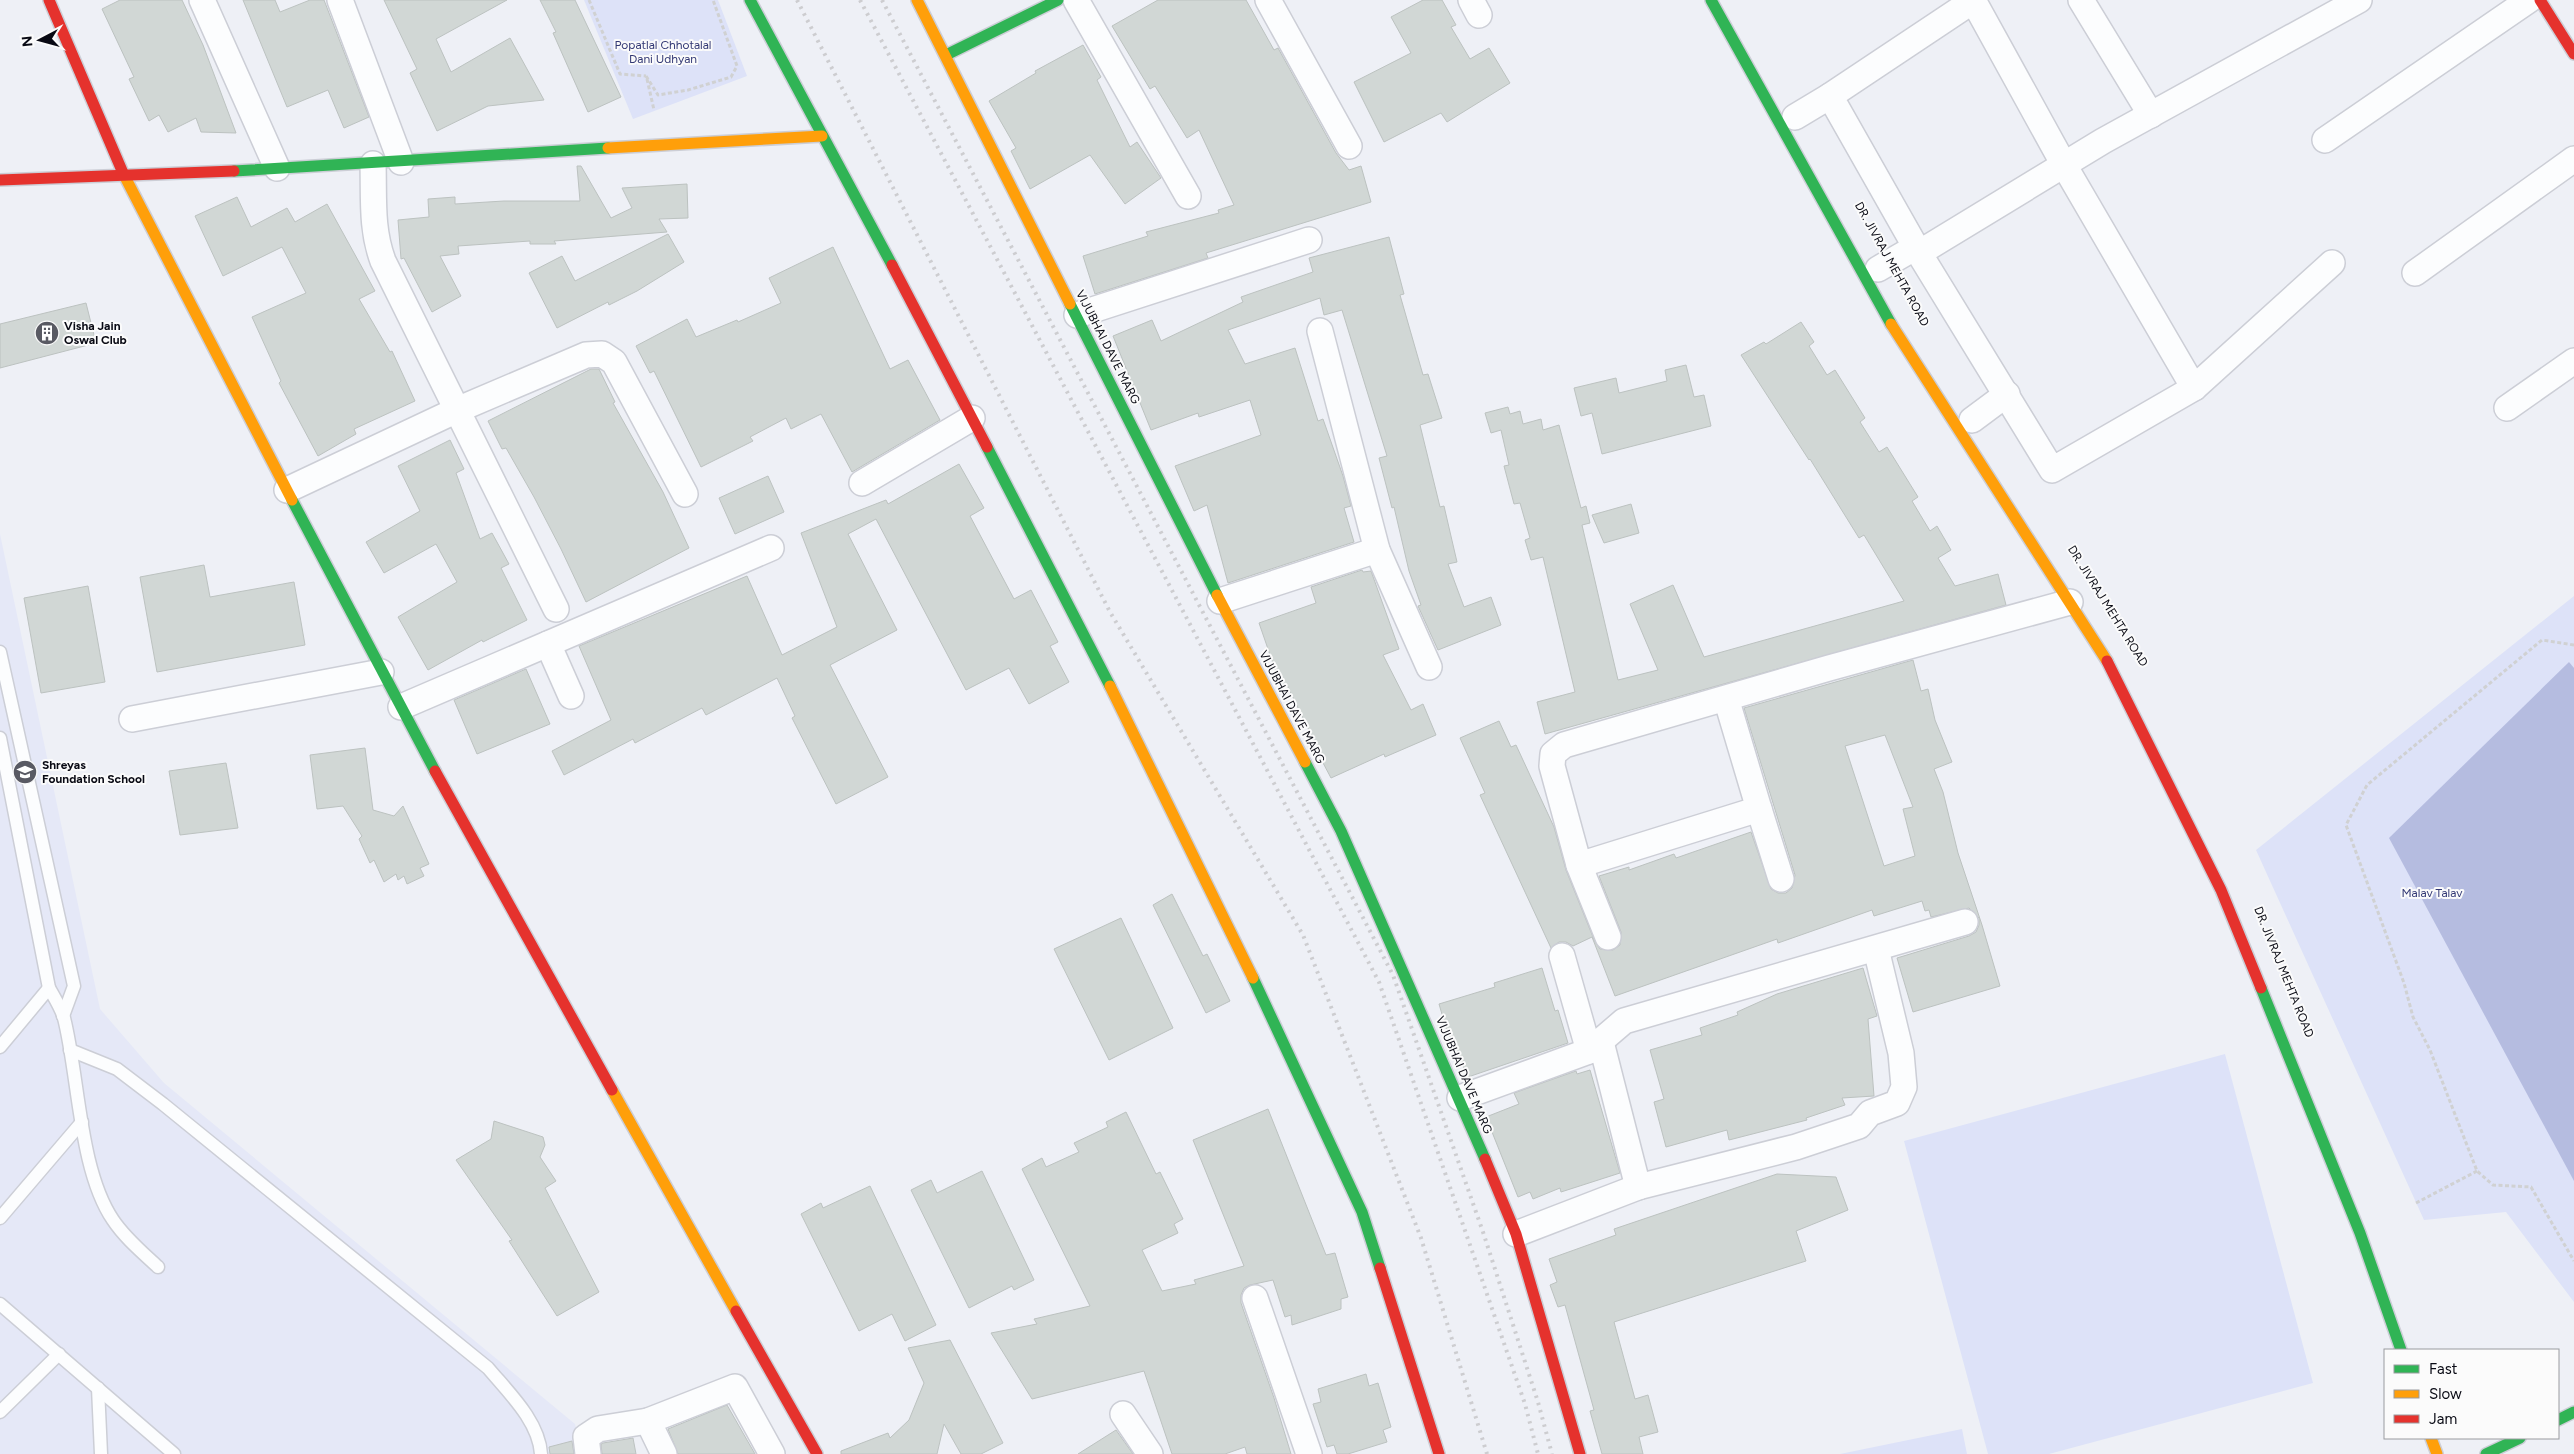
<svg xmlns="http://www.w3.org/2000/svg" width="2574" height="1454" font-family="Figtree,sans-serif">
  <rect width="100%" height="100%" fill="#eef0f6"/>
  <path fill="#e5e8f7" d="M 0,534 L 100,1009 L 164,1083 L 575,1424 L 582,1454 L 0,1454 Z"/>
  <g fill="#dde2f8">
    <path d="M 584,0 L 718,0 L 747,76 L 633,119 Z"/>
    <path d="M 2574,596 L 2574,1302 L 2506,1212 L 2424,1220 L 2256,850 Z"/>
    <path d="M 2225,1054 L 2313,1383 L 2049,1454 L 1988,1454 L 1904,1141 Z"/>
    <path d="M 1962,1429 L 1967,1454 L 1840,1454 Z"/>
  </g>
  <path fill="#b5bce0" d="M 2569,662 L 2574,668 L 2574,1181 L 2389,838 Z"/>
  <g fill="#d1d7d5" stroke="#bcc2c0" fill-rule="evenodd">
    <path d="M 120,0 L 182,0 L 203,45 L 236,133 L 201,132 L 196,118 L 168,132 L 159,115 L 149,121 L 129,79 L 134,77 L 102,9 Z"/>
    <path d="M 243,0 L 275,0 L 280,12 L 310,0 L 324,0 L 369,117 L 344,128 L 328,90 L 287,107 Z"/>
    <path d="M 384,0 L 507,0 L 436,39 L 451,72 L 510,38 L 544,100 L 488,106 L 437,131 L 410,73 L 417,69 Z"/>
    <path d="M 540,0 L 575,0 L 621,97 L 588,112 L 553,33 L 556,32 Z"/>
    <path d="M 1158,0 L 1246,0 L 1274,50 L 1278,48 L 1336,153 L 1349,170 L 1361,166 L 1371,202 L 1206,253 L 1208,258 L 1095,294 L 1083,256 L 1148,236 L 1146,232 L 1219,213 L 1218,210 L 1234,205 L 1199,130 L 1187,138 L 1155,86 L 1150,89 L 1112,26 Z"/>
    <path d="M 1423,0 L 1442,0 L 1456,25 L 1451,27 L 1470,59 L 1489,48 L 1510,83 L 1447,122 L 1441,113 L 1384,142 L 1354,82 L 1411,53 L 1391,17 Z"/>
    <path d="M 1083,45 L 1101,77 L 1097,80 L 1130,147 L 1137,142 L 1161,178 L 1125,204 L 1090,155 L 1030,189 L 1011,151 L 1016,148 L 989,101 L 1036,73 L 1035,71 Z"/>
    <path d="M 577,166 L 581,166 L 611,218 L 632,208 L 622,188 L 687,184 L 688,218 L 659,219 L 667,232 L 554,241 L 556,244 L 530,244 L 530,241 L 458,246 L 459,254 L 440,256 L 461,296 L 432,312 L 404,258 L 401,259 L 398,220 L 429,217 L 428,199 L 455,197 L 455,204 L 504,201 L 580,201 Z"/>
    <path d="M 237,197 L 251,227 L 287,208 L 295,222 L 327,204 L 375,291 L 359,299 L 390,352 L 392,351 L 415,401 L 354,429 L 356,434 L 318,456 L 279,383 L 281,381 L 252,317 L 306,293 L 282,247 L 223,276 L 195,216 Z"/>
    <path d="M 668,234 L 684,262 L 637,291 L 609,305 L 608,302 L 557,328 L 529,273 L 562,256 L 575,281 Z"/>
    <path d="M 1389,237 L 1404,294 L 1400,295 L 1423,375 L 1428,374 L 1442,418 L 1420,425 L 1440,507 L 1444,506 L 1457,562 L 1448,564 L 1464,607 L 1491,597 L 1501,625 L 1438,650 L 1418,606 L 1421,605 L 1409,571 L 1394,507 L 1392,508 L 1379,458 L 1387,456 L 1342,310 L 1324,315 L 1320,298 L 1228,330 L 1245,364 L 1295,348 L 1318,421 L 1323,419 L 1343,476 L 1351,506 L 1344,508 L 1354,542 L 1228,583 L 1207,505 L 1194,511 L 1175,466 L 1261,435 L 1250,400 L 1199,417 L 1198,413 L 1151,430 L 1113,336 L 1152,320 L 1161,341 L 1243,302 L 1241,297 L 1313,272 L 1309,258 Z"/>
    <path d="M 833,247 L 890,369 L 908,360 L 940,420 L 852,472 L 821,414 L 791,429 L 786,418 L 750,437 L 753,441 L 701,467 L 654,371 L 650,373 L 636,346 L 687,319 L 696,337 L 737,320 L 738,322 L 781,303 L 769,278 Z"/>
    <path d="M 86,303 L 96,343 L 0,368 L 0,324 Z"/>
    <path d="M 1801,322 L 1814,342 L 1809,346 L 1827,375 L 1835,370 L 1865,418 L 1860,422 L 1879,452 L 1887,447 L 1918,497 L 1912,501 L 1930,531 L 1937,526 L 1951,550 L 1938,558 L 1955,586 L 1998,574 L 2006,605 L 1545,734 L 1537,702 L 1575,692 L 1543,557 L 1531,560 L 1525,540 L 1530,538 L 1520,503 L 1514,504 L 1504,466 L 1509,465 L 1501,430 L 1491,433 L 1485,413 L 1508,407 L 1510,414 L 1520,411 L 1523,424 L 1541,419 L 1543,430 L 1559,425 L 1581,508 L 1586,506 L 1590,523 L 1582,525 L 1618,680 L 1658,670 L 1630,604 L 1673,585 L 1704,657 L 1904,601 L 1864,535 L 1859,538 L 1810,459 L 1809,460 L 1741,355 L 1764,342 L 1766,344 Z"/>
    <path d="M 1686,365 L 1694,397 L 1704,395 L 1711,426 L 1602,454 L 1592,413 L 1581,416 L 1574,388 L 1616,378 L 1619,393 L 1667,381 L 1665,370 Z"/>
    <path d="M 591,369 L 599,369 L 615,402 L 613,403 L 663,492 L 689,548 L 586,602 L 561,549 L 534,497 L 506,448 L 502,449 L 488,421 Z"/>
    <path d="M 450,440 L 464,469 L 456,473 L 480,539 L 492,533 L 509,564 L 501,568 L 527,620 L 483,642 L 482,640 L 428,670 L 398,617 L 457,582 L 436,544 L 384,573 L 366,542 L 420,511 L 398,466 Z"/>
    <path d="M 959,464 L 984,508 L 970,516 L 1014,599 L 1031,590 L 1058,642 L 1050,646 L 1069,682 L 1029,704 L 1009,668 L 966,690 L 876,519 L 848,534 L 897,630 L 830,665 L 888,777 L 836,804 L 792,718 L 795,716 L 777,678 L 706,715 L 702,708 L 635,743 L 633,739 L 564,775 L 552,751 L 611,720 L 579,646 L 747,576 L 782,655 L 837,627 L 801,533 L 886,500 L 888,504 Z"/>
    <path d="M 768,476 L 784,512 L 735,534 L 719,498 Z"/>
    <path d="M 1631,504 L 1639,533 L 1604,543 L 1592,515 Z"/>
    <path d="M 204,565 L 210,597 L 294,582 L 305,645 L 157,672 L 140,577 Z"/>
    <path d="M 1362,570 L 1363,572 L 1371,571 L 1399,649 L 1383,655 L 1411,710 L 1423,704 L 1436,735 L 1385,757 L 1384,754 L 1331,778 L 1312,742 L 1314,741 L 1287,685 L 1282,686 L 1277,675 L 1259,623 L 1316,603 L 1311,587 Z"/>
    <path d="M 88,586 L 105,682 L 41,693 L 24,598 Z"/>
    <path d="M 1913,660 L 1921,691 L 1928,689 L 1935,720 L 1952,762 L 1934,769 L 1943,792 L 1958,853 L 1982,925 L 2000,986 L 1913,1012 L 1897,958 L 1969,936 L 1976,932 L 1979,925 L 1979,918 L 1969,908 L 1931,917 L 1929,910 L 1925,911 L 1922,901 L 1874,916 L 1872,910 L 1778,943 L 1777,939 L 1615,996 L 1592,937 L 1573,946 L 1566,942 L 1559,942 L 1551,948 L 1480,795 L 1485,793 L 1460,738 L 1499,721 L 1511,747 L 1516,745 L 1554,827 L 1566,870 L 1595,942 L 1600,949 L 1613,950 L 1620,945 L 1621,932 L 1599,876 L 1629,867 L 1629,870 L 1674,854 L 1676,858 L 1751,832 L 1771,889 L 1778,893 L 1786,893 L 1792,888 L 1795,875 L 1744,708 ZM 1885,735 L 1913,807 L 1903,809 L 1915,856 L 1884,866 L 1845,746 Z"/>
    <path d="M 526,669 L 550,724 L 477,754 L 454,700 Z"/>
    <path d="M 365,748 L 373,810 L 394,816 L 403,806 L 429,864 L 420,868 L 424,876 L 407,884 L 404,876 L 398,880 L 396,874 L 384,882 L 374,860 L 370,863 L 359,839 L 362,836 L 343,806 L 317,809 L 310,755 Z"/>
    <path d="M 226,763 L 238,828 L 180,835 L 169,771 Z"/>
    <path d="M 1172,894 L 1203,956 L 1207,954 L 1230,1001 L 1206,1013 L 1153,905 Z"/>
    <path d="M 1121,918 L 1173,1028 L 1109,1060 L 1054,949 Z"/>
    <path d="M 1542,968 L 1555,1011 L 1558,1010 L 1568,1043 L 1468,1077 L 1446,1028 L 1439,1004 L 1495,987 L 1494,983 Z"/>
    <path d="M 1863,968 L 1877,1016 L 1868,1019 L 1874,1096 L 1842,1098 L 1845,1105 L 1806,1118 L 1807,1120 L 1729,1140 L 1727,1130 L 1666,1147 L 1654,1102 L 1664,1099 L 1650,1050 L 1702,1035 L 1700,1028 L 1738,1015 L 1737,1012 L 1777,994 Z"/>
    <path d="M 1590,1070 L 1620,1173 L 1561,1192 L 1560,1188 L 1533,1199 L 1530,1192 L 1518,1197 L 1486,1117 L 1519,1104 L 1514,1093 L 1576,1071 L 1577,1074 Z"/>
    <path d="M 1268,1109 L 1326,1255 L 1335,1253 L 1348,1297 L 1341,1299 L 1341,1309 L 1292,1325 L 1291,1315 L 1285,1317 L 1273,1280 L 1250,1285 L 1244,1288 L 1241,1295 L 1241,1303 L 1274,1398 L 1291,1454 L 1247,1454 L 1245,1447 L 1225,1454 L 1172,1454 L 1144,1371 L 1032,1399 L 991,1333 L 1037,1324 L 1034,1319 L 1090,1306 L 1022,1169 L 1042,1158 L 1046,1167 L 1079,1152 L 1074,1143 L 1108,1127 L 1106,1122 L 1126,1112 L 1156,1174 L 1160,1172 L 1183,1219 L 1174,1224 L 1178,1233 L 1142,1250 L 1162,1291 L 1196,1284 L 1194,1280 L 1244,1266 L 1193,1140 Z"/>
    <path d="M 494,1121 L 543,1137 L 545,1145 L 540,1157 L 556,1181 L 545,1188 L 599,1292 L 557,1316 L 509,1241 L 512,1240 L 456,1160 L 491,1139 Z"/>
    <path d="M 982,1171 L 1034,1280 L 1014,1290 L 1012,1286 L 969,1308 L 911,1190 L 931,1180 L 937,1193 Z"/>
    <path d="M 1777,1174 L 1836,1177 L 1848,1210 L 1796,1231 L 1806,1261 L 1614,1322 L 1635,1399 L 1648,1395 L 1658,1432 L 1639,1437 L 1643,1454 L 1602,1454 L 1590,1411 L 1594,1410 L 1565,1305 L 1558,1307 L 1550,1285 L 1557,1282 L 1549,1259 L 1616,1235 L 1614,1229 Z"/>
    <path d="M 870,1186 L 936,1325 L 905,1341 L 892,1314 L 859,1331 L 801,1214 L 821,1203 L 823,1208 Z"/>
    <path d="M 950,1340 L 1003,1443 L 981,1454 L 961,1454 L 944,1424 L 937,1454 L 841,1454 L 841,1451 L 888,1433 L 890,1438 L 909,1420 L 924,1383 L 908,1348 Z"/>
    <path d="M 1366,1374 L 1369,1386 L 1378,1383 L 1391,1427 L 1383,1430 L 1387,1442 L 1348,1454 L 1337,1454 L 1334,1445 L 1327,1447 L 1313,1404 L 1321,1402 L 1318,1389 Z"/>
    <path d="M 727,1405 L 755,1454 L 678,1454 L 668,1429 Z"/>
    <path d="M 1116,1430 L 1133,1454 L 1078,1454 Z"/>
    <path d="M 633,1438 L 636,1454 L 602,1454 L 601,1444 L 603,1443 Z"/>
    <path d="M 572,1441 L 574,1454 L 550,1454 L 549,1447 Z"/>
  </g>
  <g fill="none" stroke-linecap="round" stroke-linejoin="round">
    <g stroke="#ccced6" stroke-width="15">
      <g id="lane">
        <path d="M 0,652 L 74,986 L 63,1016"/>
        <path d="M 0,738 L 49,988 C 54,997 61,1008 64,1018 C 79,1077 79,1170 113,1220 C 125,1238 142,1252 158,1267"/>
        <path d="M 0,1047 L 49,988"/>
        <path d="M 70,1050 L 117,1069 L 163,1104 L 488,1368 C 508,1392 539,1421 541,1454"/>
        <path d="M 0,1218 L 82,1122"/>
        <path d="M 0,1304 L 174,1454"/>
        <path d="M 98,1388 L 101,1454"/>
        <path d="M 0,1412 L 59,1354"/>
      </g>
    </g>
    <g stroke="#ccced6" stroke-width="28">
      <g id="street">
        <path d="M 202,0 L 277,168"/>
        <path d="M 340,0 L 401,162"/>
        <path d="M 1076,0 L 1188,196"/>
        <path d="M 1268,0 L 1349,146"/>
        <path d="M 1471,0 L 1479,15"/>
        <path d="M 1973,0 L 2064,165 L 2194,388"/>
        <path d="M 2081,0 L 2151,115"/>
        <path d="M 1795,117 L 1830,96"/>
        <path d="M 2325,140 L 2529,0"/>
        <path d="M 373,164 C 374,198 371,229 383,261 L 556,609"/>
        <path d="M 1919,253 L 1830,96 L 1974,0"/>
        <path d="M 2332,263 L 2194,388 L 2052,470 L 1919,253 L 2103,141 L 2359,0"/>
        <path d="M 1878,269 L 1916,247"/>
        <path d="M 2415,273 L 2574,159"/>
        <path d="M 1077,315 L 1309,240"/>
        <path d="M 1320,331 L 1377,550 L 1429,667"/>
        <path d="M 2507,408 L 2574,361"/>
        <path d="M 1972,420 L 2007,394"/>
        <path d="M 862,483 L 972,418"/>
        <path d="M 287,490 L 457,410 L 586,355 L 602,354 L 614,362 L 685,494"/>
        <path d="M 1220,601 L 1377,550"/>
        <path d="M 548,644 L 571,696"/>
        <path d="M 1726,698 L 1759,809 L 1579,865 L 1552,766 L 1553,754 L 1564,745 L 1829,668 L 2070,602"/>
        <path d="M 401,707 L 771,548"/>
        <path d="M 132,719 L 381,672"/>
        <path d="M 1759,809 L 1781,879"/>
        <path d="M 1579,865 L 1608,937"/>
        <path d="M 1562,956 L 1589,1051"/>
        <path d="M 1601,1042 L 1638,1187"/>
        <path d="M 1460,1098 L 1589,1051 L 1624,1021 L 1965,922"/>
        <path d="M 1516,1234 L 1638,1187 L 1796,1147 L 1859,1126 L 1870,1113 L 1897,1103 L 1904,1087 L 1901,1053 L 1876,949"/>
        <path d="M 1255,1298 L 1309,1454"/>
        <path d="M 1123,1414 L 1150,1454"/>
        <path d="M 588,1454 L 586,1437 L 598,1429 L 648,1421"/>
        <path d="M 664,1454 L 648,1421 L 735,1387 L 772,1454"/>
      </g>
    </g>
    <g stroke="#ccced6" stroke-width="14">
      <g id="fast">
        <path d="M 750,0 L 892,265"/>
        <path d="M 1711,0 L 1891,324"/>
        <path d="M 946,55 L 1058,0"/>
        <path d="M 234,171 L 608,148"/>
        <path d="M 1070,304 L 1217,595"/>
        <path d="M 987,447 L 1110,686"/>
        <path d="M 292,500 L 435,771"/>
        <path d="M 1305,762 L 1341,831 L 1485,1159"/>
        <path d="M 1253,978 L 1362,1212 L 1380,1268"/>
        <path d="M 2261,988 L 2360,1233 L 2401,1350"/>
        <path d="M 2558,1420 L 2574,1412"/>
        <path d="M 2486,1454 L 2520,1438"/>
      </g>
    </g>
    <g stroke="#ccced6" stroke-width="14">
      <g id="slow">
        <path d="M 917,0 L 1070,304"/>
        <path d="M 608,148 L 822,136"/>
        <path d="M 123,173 L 292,500"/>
        <path d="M 1891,324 L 2107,661"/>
        <path d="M 1217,595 L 1305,762"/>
        <path d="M 1110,686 L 1253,978"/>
        <path d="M 612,1090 L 736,1311"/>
        <path d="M 2431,1438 L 2437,1454"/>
      </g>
    </g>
    <g stroke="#ccced6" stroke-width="14">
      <g id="jam">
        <path d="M 49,0 L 123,173"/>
        <path d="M 2540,0 L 2574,54"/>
        <path d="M 0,180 L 234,171"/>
        <path d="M 892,265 L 987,447"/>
        <path d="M 2107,661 L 2221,890 L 2261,988"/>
        <path d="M 435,771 L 612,1090"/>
        <path d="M 1485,1159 L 1516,1234 L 1580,1454"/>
        <path d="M 1380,1268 L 1439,1454"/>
        <path d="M 736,1311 L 817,1454"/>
      </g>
    </g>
    <g stroke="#d0d1d2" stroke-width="3" stroke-dasharray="4 2.5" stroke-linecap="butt">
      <path d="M 589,0 L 620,74 L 646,76"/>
      <path d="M 646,76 L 658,95 L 688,90 L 731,77 L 737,66 L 713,0"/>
      <path d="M 647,79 L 654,110"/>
      <path d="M 2574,645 L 2542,640 L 2367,785 L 2346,825 L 2404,983 L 2413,1017 L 2430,1050 L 2477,1171 L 2493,1185 L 2531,1187 L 2574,1261"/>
      <path d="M 2416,1203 L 2477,1171"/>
    </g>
    <use href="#lane" stroke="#fcfdfe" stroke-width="12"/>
    <use href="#street" stroke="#fcfdfe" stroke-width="25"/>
    <use href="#fast" stroke="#30b455" stroke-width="11"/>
    <use href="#slow" stroke="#ff9f0a" stroke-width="11"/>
    <use href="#jam" stroke="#e5322d" stroke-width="11"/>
    <g stroke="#cdcdd0" stroke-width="4" stroke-dasharray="2.5 5" stroke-linecap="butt">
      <path d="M 797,0 L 1110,612 L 1303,935 L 1421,1238 L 1487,1454"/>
      <path d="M 860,0 L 1379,982 L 1525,1404 L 1538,1454"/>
      <path d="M 882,0 L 1393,975 L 1483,1232 L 1538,1402 L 1552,1454"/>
    </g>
  </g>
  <defs>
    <g id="building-disc" transform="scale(1.25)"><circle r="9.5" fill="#595a63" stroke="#fbfbfb"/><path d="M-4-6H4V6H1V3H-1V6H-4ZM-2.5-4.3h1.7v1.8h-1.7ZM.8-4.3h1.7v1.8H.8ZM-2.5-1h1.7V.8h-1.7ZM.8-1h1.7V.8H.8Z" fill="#fff"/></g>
    <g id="school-disc" transform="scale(1.25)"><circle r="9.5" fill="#595a63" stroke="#fbfbfb"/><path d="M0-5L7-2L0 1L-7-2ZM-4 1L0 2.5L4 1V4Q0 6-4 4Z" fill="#fff"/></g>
  </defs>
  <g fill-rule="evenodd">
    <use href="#building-disc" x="47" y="333"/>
    <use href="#school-disc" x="25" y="772"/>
  </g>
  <g text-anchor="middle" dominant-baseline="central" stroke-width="4" stroke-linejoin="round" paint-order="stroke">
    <g font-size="12" fill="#323874" stroke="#fbfbfb">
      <text x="663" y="45">Popatlal Chhotalal<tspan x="663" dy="14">Dani Udhyan</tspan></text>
      <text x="2432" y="893">Malav Talav</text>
    </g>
    <g font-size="12" fill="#090a14" stroke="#fbfbfb">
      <text transform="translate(1892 264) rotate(61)">DR. JIVRAJ MEHTA ROAD</text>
      <text transform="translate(1108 347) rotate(63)">VIJUBHAI DAVE MARG</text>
      <text transform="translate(2108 606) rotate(58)">DR. JIVRAJ MEHTA ROAD</text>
      <text transform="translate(1292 707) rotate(62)">VIJUBHAI DAVE MARG</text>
      <text transform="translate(2284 972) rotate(68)">DR. JIVRAJ MEHTA ROAD</text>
      <text transform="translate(1464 1075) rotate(67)">VIJUBHAI DAVE MARG</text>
    </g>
    <g font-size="12" font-weight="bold" fill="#090a14" stroke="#fbfbfb" text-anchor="start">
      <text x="64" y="326">Visha Jain<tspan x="64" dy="14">Oswal Club</tspan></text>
      <text x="42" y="765">Shreyas<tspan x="42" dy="14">Foundation School</tspan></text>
    </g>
  </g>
  <rect x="2384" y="1349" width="175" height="90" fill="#fbfbfb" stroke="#9a9b9f"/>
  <rect x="2394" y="1365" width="25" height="8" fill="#30b455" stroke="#9a9b9f"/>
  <text x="2429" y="1374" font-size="15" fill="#090a14">Fast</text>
  <rect x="2394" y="1390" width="25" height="8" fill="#ff9f0a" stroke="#9a9b9f"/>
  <text x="2429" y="1399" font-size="15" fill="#090a14">Slow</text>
  <rect x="2394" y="1415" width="25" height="8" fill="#e5322d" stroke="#9a9b9f"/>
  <text x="2429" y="1424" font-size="15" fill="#090a14">Jam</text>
  <g transform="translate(40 40) rotate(264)" stroke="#fbfbfb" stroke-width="4" paint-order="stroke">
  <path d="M0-4L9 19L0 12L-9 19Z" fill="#090a14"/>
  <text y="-8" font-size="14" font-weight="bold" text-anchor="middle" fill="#090a14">N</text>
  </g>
</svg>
